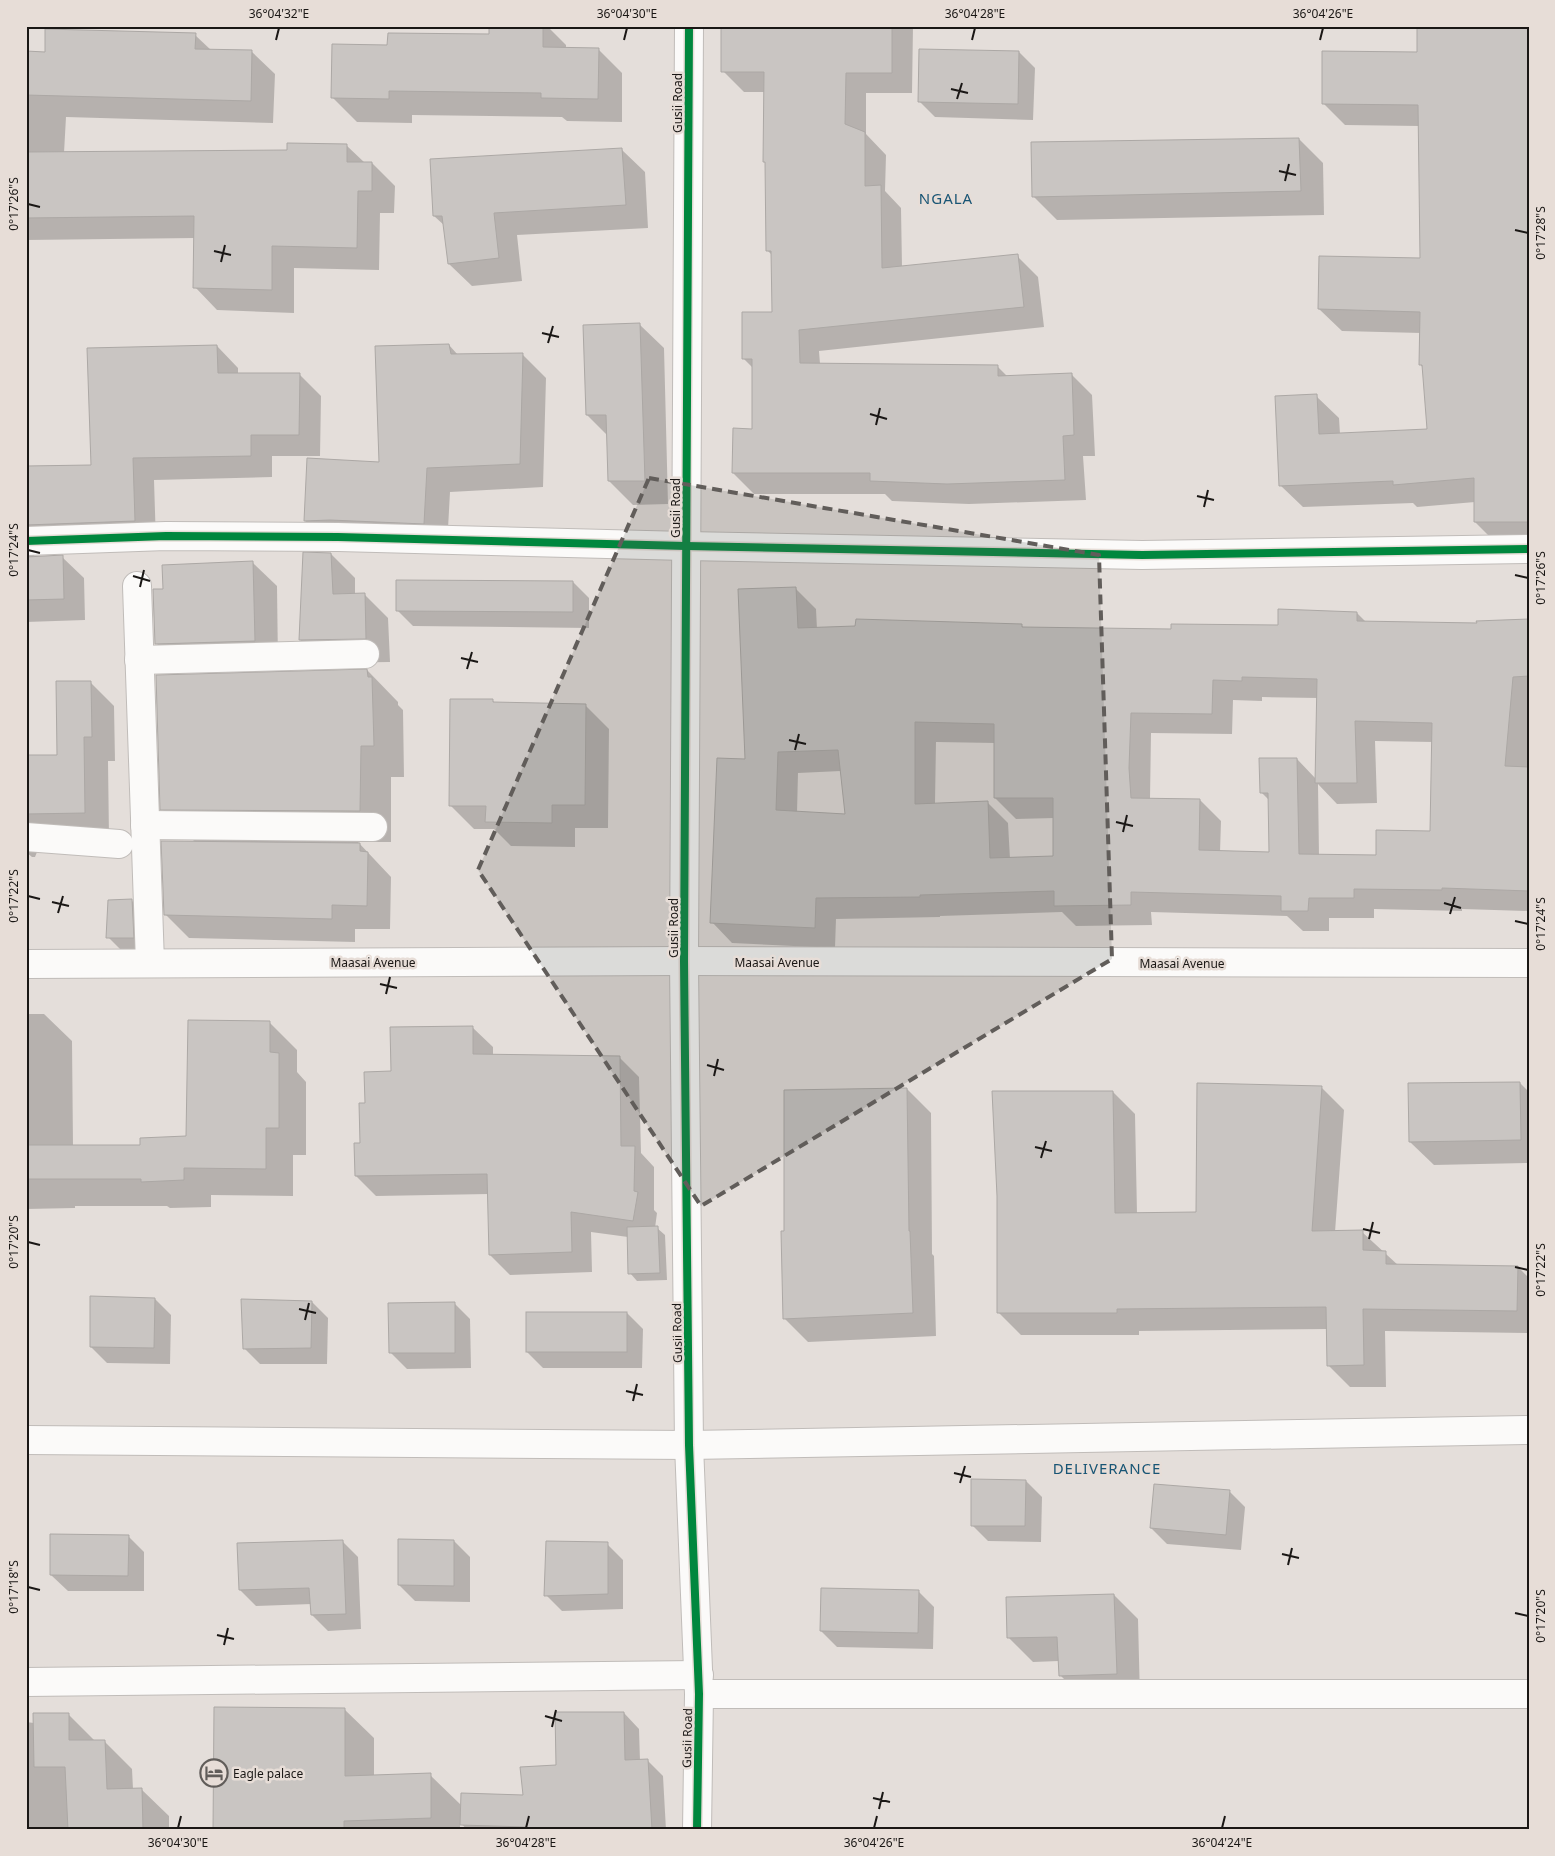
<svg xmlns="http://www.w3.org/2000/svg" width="1555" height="1856" font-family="'Noto Sans',sans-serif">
  <rect width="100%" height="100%" fill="#e4deda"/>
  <g fill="#0003" fill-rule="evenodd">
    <path d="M 490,26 L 547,26 L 566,45 L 566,49 L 598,49 L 622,73 L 622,122 L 567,121 L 562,117 L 412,115 L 412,123 L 357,122 L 333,98 L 388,46 L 490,35 Z"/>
    <path d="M 722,26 L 913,26 L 912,93 L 866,93 L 866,134 L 886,155 L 885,191 L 901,208 L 902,267 L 1017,256 L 1038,277 L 1044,327 L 819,351 L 820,364 L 997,366 L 1008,377 L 1071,374 L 1092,395 L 1095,456 L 1083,456 L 1086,500 L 969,504 L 892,501 L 885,494 L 754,494 L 733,473 L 753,430 L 754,369 L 744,359 L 773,314 L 772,255 L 767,250 L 766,163 L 764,162 L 765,92 L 744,92 L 723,71 Z"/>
    <path d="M 1529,26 L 1529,544 L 1497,544 L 1475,522 L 1475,502 L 1417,507 L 1413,503 L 1303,507 L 1280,485 L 1316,396 L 1339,418 L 1340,434 L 1429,430 L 1423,368 L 1420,364 L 1421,333 L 1342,331 L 1319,309 L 1422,259 L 1419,126 L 1345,125 L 1323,103 L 1418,53 Z"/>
    <path d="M 195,35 L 212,51 L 252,52 L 275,74 L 273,123 L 66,117 L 64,153 L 288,151 L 346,145 L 365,163 L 372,163 L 395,186 L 394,213 L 380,213 L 379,270 L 294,268 L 294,313 L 217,310 L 195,287 L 195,238 L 26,240 L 26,52 L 46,53 Z"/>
    <path d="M 1019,52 L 1035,68 L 1033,120 L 935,117 L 919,101 Z"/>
    <path d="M 1299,139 L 1323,163 L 1324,215 L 1057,220 L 1033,196 Z"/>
    <path d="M 622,150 L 645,172 L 648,228 L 517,235 L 522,281 L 472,286 L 449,264 L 445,226 L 434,216 Z"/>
    <path d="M 640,325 L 664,348 L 668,504 L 633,505 L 609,481 L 608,436 L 587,415 Z"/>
    <path d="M 449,345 L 458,355 L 522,354 L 546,378 L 543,487 L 450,492 L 447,547 L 329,544 L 305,521 L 380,463 Z"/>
    <path d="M 217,346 L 238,368 L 238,375 L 299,374 L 321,396 L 320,456 L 272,456 L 272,477 L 154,480 L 156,543 L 39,549 L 32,558 L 62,557 L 84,578 L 85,620 L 26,622 L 26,467 L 92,467 Z"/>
    <path d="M 331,554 L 355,578 L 355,595 L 364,594 L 388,618 L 390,662 L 324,663 L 300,640 Z"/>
    <path d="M 253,563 L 277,586 L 278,665 L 180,667 L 156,643 L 165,590 Z"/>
    <path d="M 573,582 L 589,598 L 589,628 L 413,626 L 397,610 Z"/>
    <path d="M 795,588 L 816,609 L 817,629 L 1021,625 L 1025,629 L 1172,630 L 1279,627 L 1357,613 L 1366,622 L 1478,625 L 1529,621 L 1529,747 L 1527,768 L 1529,768 L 1529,911 L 1462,909 L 1462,911 L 1374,909 L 1374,918 L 1329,918 L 1329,931 L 1303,931 L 1287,916 L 1151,912 L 1152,925 L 1076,926 L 1062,912 L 940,916 L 940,917 L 836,919 L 835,948 L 732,943 L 712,922 L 746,760 ZM 1262,697 L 1318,698 L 1316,779 L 1297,759 L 1261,792 L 1270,801 L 1270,853 L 1220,852 L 1221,821 L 1200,800 L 1150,799 L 1151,733 L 1232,734 L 1233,700 L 1262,701 ZM 1375,741 L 1433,742 L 1431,832 L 1377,856 L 1319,856 L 1318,784 L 1337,804 L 1377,803 ZM 936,742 L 995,743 L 995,798 L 1016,819 L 1055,818 L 1055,857 L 1010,859 L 1008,823 L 988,803 L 935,804 ZM 841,771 L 847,816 L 797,813 L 798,773 Z"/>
    <path d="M 367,670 L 398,702 L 398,705 L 403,710 L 404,777 L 391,777 L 391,842 L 358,842 L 391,877 L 390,929 L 355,929 L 355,942 L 189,938 L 165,914 L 195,842 L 162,809 Z"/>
    <path d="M 90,682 L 114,706 L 115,761 L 108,761 L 109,837 L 44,846 L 37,852 L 35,857 L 32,857 L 26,852 L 26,757 L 58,757 Z"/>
    <path d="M 492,700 L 495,703 L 585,705 L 609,729 L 608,828 L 575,828 L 575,847 L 511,846 L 494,829 L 474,829 L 450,805 Z"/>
    <path d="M 132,901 L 148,917 L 149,954 L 124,953 L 108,937 Z"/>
    <path d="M 26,1014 L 44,1014 L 72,1041 L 73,1146 L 141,1146 L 188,1138 L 269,1022 L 297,1050 L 297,1072 L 306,1082 L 306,1155 L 293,1155 L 293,1196 L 211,1195 L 211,1207 L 170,1208 L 167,1206 L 75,1206 L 75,1208 L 26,1209 Z"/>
    <path d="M 472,1027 L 493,1047 L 493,1055 L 619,1057 L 639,1077 L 641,1153 L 654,1167 L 654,1210 L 657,1213 L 655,1228 L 657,1228 L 665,1235 L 667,1280 L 637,1281 L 630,1273 L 628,1237 L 591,1232 L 592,1272 L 510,1275 L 490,1255 L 489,1194 L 376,1196 L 356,1176 L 366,1104 L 393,1073 Z"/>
    <path d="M 1520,1083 L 1529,1092 L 1529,1163 L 1434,1165 L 1410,1142 Z"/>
    <path d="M 1322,1088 L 1344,1110 L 1335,1232 L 1362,1232 L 1399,1266 L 1518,1267 L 1529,1278 L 1529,1333 L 1385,1331 L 1386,1387 L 1350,1387 L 1328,1365 L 1328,1329 L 1139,1331 L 1139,1335 L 1021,1335 L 998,1312 L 1113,1092 L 1135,1114 L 1137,1214 L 1198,1213 Z"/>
    <path d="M 907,1089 L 931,1113 L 932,1254 L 934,1256 L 936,1336 L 808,1342 L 784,1318 L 786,1233 Z"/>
    <path d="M 155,1299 L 171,1315 L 170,1364 L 107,1363 L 91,1347 Z"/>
    <path d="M 312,1302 L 328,1318 L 327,1364 L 260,1364 L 244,1348 Z"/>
    <path d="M 454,1303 L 470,1319 L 471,1368 L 407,1369 L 391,1353 Z"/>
    <path d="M 627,1313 L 643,1329 L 642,1368 L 543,1368 L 527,1352 Z"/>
    <path d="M 1026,1481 L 1042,1497 L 1041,1542 L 988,1541 L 972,1525 Z"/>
    <path d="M 1229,1491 L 1245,1507 L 1241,1550 L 1167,1544 L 1151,1528 Z"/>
    <path d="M 128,1536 L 144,1552 L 144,1591 L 68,1591 L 51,1575 Z"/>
    <path d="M 342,1541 L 358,1557 L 361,1629 L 328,1631 L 312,1615 L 312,1604 L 256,1606 L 240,1590 Z"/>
    <path d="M 454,1541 L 470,1557 L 470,1602 L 415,1601 L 399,1585 Z"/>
    <path d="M 607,1544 L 623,1560 L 623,1609 L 562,1611 L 546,1595 Z"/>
    <path d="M 918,1591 L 934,1607 L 933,1649 L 837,1647 L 821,1631 Z"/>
    <path d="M 1114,1595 L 1138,1619 L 1140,1698 L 1084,1699 L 1060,1675 L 1059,1661 L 1033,1662 L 1009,1638 Z"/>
    <path d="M 344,1709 L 374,1738 L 374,1776 L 430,1775 L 460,1804 L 460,1813 L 524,1796 L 558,1766 L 624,1713 L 639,1729 L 640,1761 L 647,1760 L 663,1776 L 666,1830 L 467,1830 L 460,1822 L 460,1830 L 214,1830 Z"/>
    <path d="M 68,1714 L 95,1741 L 104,1741 L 132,1769 L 133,1789 L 141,1789 L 169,1816 L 169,1830 L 26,1830 L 26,1722 L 34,1723 Z"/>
  </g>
  <g fill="#c9c5c2" stroke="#aca8a5" fill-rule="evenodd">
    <path d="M 489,26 L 543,26 L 543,47 L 599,48 L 598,99 L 541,98 L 541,93 L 389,91 L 389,99 L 331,98 L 332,44 L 387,45 L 388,33 L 489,34 Z"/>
    <path d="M 721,26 L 892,26 L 892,73 L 846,73 L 845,124 L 865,132 L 865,186 L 881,185 L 882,268 L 1018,254 L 1024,307 L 799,330 L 800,363 L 998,365 L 998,376 L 1072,373 L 1074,435 L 1063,436 L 1065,480 L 947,484 L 870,481 L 870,473 L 732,473 L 733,428 L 752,429 L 752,359 L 742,359 L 742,312 L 772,312 L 771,251 L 766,251 L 765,162 L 763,162 L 764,72 L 721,72 Z"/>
    <path d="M 1417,26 L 1529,26 L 1529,522 L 1474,522 L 1474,478 L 1393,485 L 1393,481 L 1279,486 L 1275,396 L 1317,394 L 1319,434 L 1427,429 L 1422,365 L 1419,365 L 1420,312 L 1318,309 L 1319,256 L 1420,258 L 1418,105 L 1322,104 L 1322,51 L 1417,52 Z"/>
    <path d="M 45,29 L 196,33 L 195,49 L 252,50 L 251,101 L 26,95 L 26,51 L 45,52 Z"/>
    <path d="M 919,49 L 1019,51 L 1018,104 L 918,102 Z"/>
    <path d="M 1299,138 L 1301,191 L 1032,197 L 1031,142 Z"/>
    <path d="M 287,143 L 347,144 L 347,162 L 372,162 L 372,191 L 358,191 L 357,248 L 272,246 L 272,290 L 193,288 L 194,216 L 26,218 L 26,152 L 287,150 Z"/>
    <path d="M 622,148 L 626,205 L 494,213 L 499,258 L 448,264 L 442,216 L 433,216 L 430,159 Z"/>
    <path d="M 640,323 L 645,481 L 608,481 L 606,415 L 586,415 L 583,325 Z"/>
    <path d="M 449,344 L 451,354 L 523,353 L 520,464 L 427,468 L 424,524 L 330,520 L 304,521 L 307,458 L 379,462 L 375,346 Z"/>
    <path d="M 217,345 L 218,373 L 300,373 L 299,435 L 251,435 L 251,456 L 133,458 L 135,521 L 26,525 L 26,466 L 91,465 L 87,348 Z"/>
    <path d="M 303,552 L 331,553 L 333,594 L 365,593 L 366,639 L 299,640 Z"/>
    <path d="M 63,555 L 64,599 L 26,600 L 26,557 Z"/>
    <path d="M 253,561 L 255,641 L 155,644 L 153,589 L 163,589 L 162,565 Z"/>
    <path d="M 396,580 L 573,581 L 573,612 L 396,611 Z"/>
    <path d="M 796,587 L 798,628 L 855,626 L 856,619 L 1022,624 L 1022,627 L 1171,629 L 1171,624 L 1278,625 L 1278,609 L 1357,612 L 1357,621 L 1477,623 L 1476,621 L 1529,619 L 1529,676 L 1513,677 L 1505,766 L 1529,767 L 1529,891 L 1442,888 L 1442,890 L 1354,889 L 1354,898 L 1309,898 L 1308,911 L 1281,911 L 1281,896 L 1131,892 L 1131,905 L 1054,906 L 1054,891 L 920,895 L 920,897 L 816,898 L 815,928 L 710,923 L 717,758 L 745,759 L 738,589 ZM 1242,677 L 1317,679 L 1315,783 L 1357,783 L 1355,721 L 1432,723 L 1430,831 L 1376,830 L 1376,855 L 1299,854 L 1297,758 L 1259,758 L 1260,793 L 1268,793 L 1269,852 L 1199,850 L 1200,799 L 1131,798 L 1129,768 L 1131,713 L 1212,714 L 1213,680 L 1242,681 ZM 915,722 L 994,724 L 994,798 L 1053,798 L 1053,856 L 990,858 L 988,801 L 915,804 ZM 838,750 L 845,814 L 776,810 L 778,752 Z"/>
    <path d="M 367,669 L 368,677 L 372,677 L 374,746 L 361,746 L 360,811 L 160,810 L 156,675 Z"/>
    <path d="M 56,681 L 91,681 L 92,737 L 84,737 L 85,813 L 26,814 L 26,755 L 57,755 Z"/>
    <path d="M 450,699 L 493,699 L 493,702 L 586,704 L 585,805 L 552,805 L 552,823 L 485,822 L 486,806 L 449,806 Z"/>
    <path d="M 161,841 L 360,843 L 360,851 L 368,852 L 367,906 L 332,905 L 332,919 L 164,915 Z"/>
    <path d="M 132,899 L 134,938 L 106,938 L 108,900 Z"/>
    <path d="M 188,1020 L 270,1021 L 270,1052 L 279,1053 L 279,1128 L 266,1128 L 266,1169 L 184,1168 L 184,1180 L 141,1182 L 141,1179 L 26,1179 L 26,1145 L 140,1145 L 140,1138 L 186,1136 Z"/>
    <path d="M 473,1026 L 473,1054 L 620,1056 L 621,1146 L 635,1146 L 634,1191 L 638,1192 L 633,1221 L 571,1212 L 572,1252 L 489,1255 L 487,1174 L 355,1176 L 354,1143 L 360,1143 L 359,1103 L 365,1103 L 364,1072 L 391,1071 L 390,1027 Z"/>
    <path d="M 1520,1082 L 1521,1140 L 1409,1142 L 1408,1083 Z"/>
    <path d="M 1197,1083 L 1322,1086 L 1312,1231 L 1363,1230 L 1363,1250 L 1386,1251 L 1386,1264 L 1518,1266 L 1517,1311 L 1363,1309 L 1364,1365 L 1327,1366 L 1326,1307 L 1117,1309 L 1117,1313 L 997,1313 L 997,1196 L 992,1091 L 1113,1091 L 1115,1213 L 1196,1212 Z"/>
    <path d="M 907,1088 L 909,1231 L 910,1231 L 913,1313 L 783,1319 L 781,1231 L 784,1231 L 784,1090 Z"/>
    <path d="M 658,1226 L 660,1273 L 628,1274 L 627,1227 Z"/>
    <path d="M 90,1296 L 155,1298 L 154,1348 L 90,1347 Z"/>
    <path d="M 241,1299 L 312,1301 L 311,1348 L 243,1349 Z"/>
    <path d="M 455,1302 L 455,1353 L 389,1353 L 388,1303 Z"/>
    <rect x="526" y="1312" width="101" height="40"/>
    <path d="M 971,1479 L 1026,1480 L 1025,1526 L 971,1526 Z"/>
    <path d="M 1154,1484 L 1230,1490 L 1226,1535 L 1150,1528 Z"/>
    <path d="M 50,1534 L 129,1535 L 128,1576 L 50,1575 Z"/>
    <path d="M 398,1539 L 454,1540 L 454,1586 L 398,1585 Z"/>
    <path d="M 343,1540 L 346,1614 L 311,1615 L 309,1588 L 239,1590 L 237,1543 Z"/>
    <path d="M 546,1541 L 608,1542 L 608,1594 L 544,1596 Z"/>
    <path d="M 821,1588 L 919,1590 L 918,1633 L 820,1631 Z"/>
    <path d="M 1114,1594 L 1117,1674 L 1059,1676 L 1057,1637 L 1007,1638 L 1006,1597 Z"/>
    <path d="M 214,1707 L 345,1708 L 345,1776 L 431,1773 L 431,1818 L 344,1821 L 344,1830 L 213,1830 Z"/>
    <path d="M 555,1712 L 624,1712 L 625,1760 L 648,1759 L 652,1830 L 526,1830 L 526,1827 L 460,1825 L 461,1793 L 523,1795 L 520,1767 L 556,1765 Z"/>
    <path d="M 33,1713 L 69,1713 L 69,1740 L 105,1740 L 107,1789 L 142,1788 L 143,1830 L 68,1830 L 65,1767 L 34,1767 Z"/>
  </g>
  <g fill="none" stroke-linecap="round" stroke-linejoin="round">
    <g stroke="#c0bcb9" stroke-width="30">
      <g id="minor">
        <path d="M 689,26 L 684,961 L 689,1445 L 699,1694 L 697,1830"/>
        <path d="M 26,541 L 166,536 L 338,537 L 686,546 L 1142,555 L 1529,549"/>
        <path d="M 137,586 L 150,963"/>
        <path d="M 139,660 L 365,654"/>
        <path d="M 145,825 L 373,827"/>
        <path d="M 26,837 L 119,844"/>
        <path d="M 26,964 L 684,961 L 1529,963"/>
        <path d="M 26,1440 L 689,1445 L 1529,1430"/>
        <path d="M 26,1682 L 699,1675"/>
        <path d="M 699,1694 L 1529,1694"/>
      </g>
    </g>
    <use href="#minor" stroke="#fbfaf9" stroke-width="28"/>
    <g stroke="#e7ddd7" stroke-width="11">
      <g id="cycleway">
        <path d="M 689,26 L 684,961 L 689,1445 L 699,1694 L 697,1830"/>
        <path d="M 26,541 L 166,536 L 338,537 L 686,546 L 1142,555 L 1529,549"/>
      </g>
    </g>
    <use href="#cycleway" stroke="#00873e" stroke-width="8"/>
  </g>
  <path fill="#615d5a" fill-opacity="0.2" stroke="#615d5a" stroke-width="4" stroke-dasharray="10 6" stroke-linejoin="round" d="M 649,478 L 1099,555 L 1112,959 L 701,1206 L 478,870 Z"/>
  <path fill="none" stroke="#1a1715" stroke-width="2" d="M 276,40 L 279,28M 624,40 L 627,28M 972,40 L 975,28M 1320,40 L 1323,28M 951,89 L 968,93M 957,99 L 962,83M 1279,171 L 1296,175M 1285,181 L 1289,164M 28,204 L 40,207M 1515,230 L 1528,233M 214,251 L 231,255M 221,262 L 225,245M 542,333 L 559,337M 548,343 L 553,326M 870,414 L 887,419M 876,425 L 880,408M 1197,496 L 1214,500M 1204,507 L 1208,490M 28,550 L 40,553M 1515,575 L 1528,578M 133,576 L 150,581M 140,587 L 144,570M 461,658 L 478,662M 467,669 L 472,652M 789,740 L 806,744M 795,750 L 799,734M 1116,822 L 1133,826M 1123,832 L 1127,815M 28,896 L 40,899M 52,902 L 69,906M 1444,903 L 1461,908M 58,913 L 63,896M 1450,914 L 1455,897M 1515,921 L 1528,924M 380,984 L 397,988M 386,994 L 390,977M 707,1065 L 724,1070M 714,1076 L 718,1059M 1035,1147 L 1052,1151M 1041,1158 L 1046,1141M 1363,1229 L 1380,1233M 1369,1239 L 1373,1222M 28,1242 L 40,1245M 1515,1267 L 1528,1270M 299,1309 L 316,1313M 305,1320 L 309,1303M 626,1391 L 643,1395M 633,1401 L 637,1384M 954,1473 L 971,1477M 960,1483 L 965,1466M 1282,1554 L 1299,1558M 1288,1565 L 1292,1548M 28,1587 L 40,1590M 1515,1613 L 1528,1616M 217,1635 L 234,1639M 224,1645 L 228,1628M 545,1716 L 562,1721M 552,1727 L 556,1710M 873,1798 L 890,1802M 879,1809 L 883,1792M 178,1828 L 181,1816M 526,1828 L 529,1816M 874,1828 L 877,1816M 1222,1828 L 1225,1816"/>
  <defs>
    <g id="hotel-ring" transform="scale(1.4375)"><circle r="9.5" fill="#e7ddd7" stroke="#615d5a" stroke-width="1.5"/><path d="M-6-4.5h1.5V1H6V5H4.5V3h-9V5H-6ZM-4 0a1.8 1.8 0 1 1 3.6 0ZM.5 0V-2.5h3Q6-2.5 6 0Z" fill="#615d5a"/></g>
  </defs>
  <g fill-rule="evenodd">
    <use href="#hotel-ring" x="214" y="1773"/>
  </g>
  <g text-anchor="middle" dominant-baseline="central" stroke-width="5" stroke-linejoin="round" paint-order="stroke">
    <g font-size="12" fill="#1a1715" stroke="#e7ddd7">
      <text transform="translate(677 103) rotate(-90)">Gusii Road</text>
      <text transform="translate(675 508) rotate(-90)">Gusii Road</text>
      <text transform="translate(673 928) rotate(-90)">Gusii Road</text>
      <text x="373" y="962">Maasai Avenue</text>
      <text x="777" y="962">Maasai Avenue</text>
      <text x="1182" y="963">Maasai Avenue</text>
      <text transform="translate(677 1333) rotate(-91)">Gusii Road</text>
      <text transform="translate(687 1738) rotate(-89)">Gusii Road</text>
    </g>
    <g font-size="12" fill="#1a1715" stroke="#e7ddd7" text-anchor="start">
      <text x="233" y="1773">Eagle palace</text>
    </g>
    <g font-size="15" letter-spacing="1" fill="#185575" stroke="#e7ddd7">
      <text x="946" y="198">NGALA</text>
      <text x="1107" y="1468">DELIVERANCE</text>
    </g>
  </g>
  <rect width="1555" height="1856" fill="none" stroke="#e7ddd7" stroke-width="55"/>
  <rect x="28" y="28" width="1500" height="1800" fill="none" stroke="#1a1715" stroke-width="2"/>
  <g font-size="12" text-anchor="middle" fill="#1a1715">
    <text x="279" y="18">36°04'32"E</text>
    <text x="627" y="18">36°04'30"E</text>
    <text x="975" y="18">36°04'28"E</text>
    <text x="1323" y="18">36°04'26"E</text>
    <text transform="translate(14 204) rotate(-90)" y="4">0°17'26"S</text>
    <text transform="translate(1541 233) rotate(-90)" y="4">0°17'28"S</text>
    <text transform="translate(14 550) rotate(-90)" y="4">0°17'24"S</text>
    <text transform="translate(1541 578) rotate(-90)" y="4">0°17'26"S</text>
    <text transform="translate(14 896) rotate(-90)" y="4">0°17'22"S</text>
    <text transform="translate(1541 924) rotate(-90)" y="4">0°17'24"S</text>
    <text transform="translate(14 1242) rotate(-90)" y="4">0°17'20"S</text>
    <text transform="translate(1541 1270) rotate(-90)" y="4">0°17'22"S</text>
    <text transform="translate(14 1587) rotate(-90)" y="4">0°17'18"S</text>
    <text transform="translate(1541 1616) rotate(-90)" y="4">0°17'20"S</text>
    <text x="178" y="1847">36°04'30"E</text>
    <text x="526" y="1847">36°04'28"E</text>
    <text x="874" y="1847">36°04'26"E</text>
    <text x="1222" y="1847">36°04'24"E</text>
  </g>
</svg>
